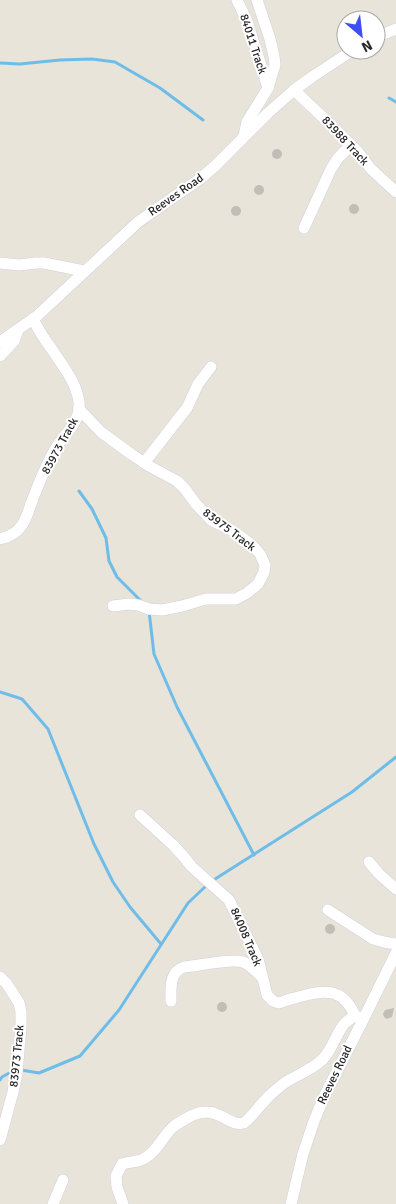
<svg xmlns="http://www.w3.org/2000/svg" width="396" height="1204" font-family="Signika,sans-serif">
  <rect width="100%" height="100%" fill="#e9e4d9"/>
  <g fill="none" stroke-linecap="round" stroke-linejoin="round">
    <g stroke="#6ebde9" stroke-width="3">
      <path d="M 0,63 L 20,64 L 60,60 L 92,59 L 115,62 L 160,88 L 203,120"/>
      <path d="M 389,98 L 396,102"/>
      <path d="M 79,491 L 92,509 L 106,538 L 109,561 L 117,577 L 141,601"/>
      <path d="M 149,611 L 154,654 L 177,707 L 254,855"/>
      <path d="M 0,692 L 22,699 L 48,729 L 94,844 L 113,882 L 130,907 L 161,944"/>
      <path d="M 212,881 L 352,792 L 396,757"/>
      <path d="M 21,1070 L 39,1073 L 80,1056 L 119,1010 L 188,903 L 207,885"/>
      <path d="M 0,1080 L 2,1077 L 11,1072"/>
    </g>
  </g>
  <g fill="#c2bdb6">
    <circle cx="277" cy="154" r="5"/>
    <circle cx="259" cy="190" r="5"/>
    <circle cx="354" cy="209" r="5"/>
    <circle cx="236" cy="211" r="5"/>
    <circle cx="330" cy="929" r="5"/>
    <circle cx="222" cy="1007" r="5"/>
    <path d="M 394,1008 L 392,1017 L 387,1019 L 384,1017 L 383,1014 L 385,1010 Z"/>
  </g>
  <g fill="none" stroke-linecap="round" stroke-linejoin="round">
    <g stroke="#ced0e0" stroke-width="12">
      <g id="minor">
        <path d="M 237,0 L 247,21 L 268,88"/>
        <path d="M 376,37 L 396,29"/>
        <path d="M 294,90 L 331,125 L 358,152 L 371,169 L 396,192"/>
        <path d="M 244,136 L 247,122 L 268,88 L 275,65 L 274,56 L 270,39 L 257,0"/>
        <path d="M 304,228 L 331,169 L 338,158 L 351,145"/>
        <path d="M 0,263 L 19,265 L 36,263 L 44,263 L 84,271"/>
        <path d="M 0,342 L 37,316 L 138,222 L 201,178 L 215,166 L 268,113 L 294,90 L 312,77 L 353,50"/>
        <path d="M 0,356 L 14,341 L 18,330"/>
        <path d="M 79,409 L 101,432 L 131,454 L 149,466 L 177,481 L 185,489 L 196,504 L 211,520 L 233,531 L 253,546 L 260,554 L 265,565 L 264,572 L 258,584 L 247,593 L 236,599 L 206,599 L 182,606 L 162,610 L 149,609 L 138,605 L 129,604 L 113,606"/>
        <path d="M 144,463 L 179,418 L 187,408 L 198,384 L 211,367"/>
        <path d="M 0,539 C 9,537 17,533 22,525 C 27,518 29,509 32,501 C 39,483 46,464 56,448 C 65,433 81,422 79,402 C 76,381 62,365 51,348 C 44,339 38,329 33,319"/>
        <path d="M 140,815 L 173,845 L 184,857 L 192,867 L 229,900 L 258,959 L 267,995 L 273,1001 L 279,1003 C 286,1000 294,998 302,996 C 326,989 344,989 355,1016"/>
        <path d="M 369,862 L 379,874 L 396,889"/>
        <path d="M 328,910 L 373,939 L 384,942 L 396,944"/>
        <path d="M 0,977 L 7,984 L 19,1003 L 21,1012 L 21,1027 L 17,1073 L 13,1092 L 0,1140"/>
        <path d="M 171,1001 C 171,988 169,972 184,967 C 197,966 232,958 243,962 C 251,965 256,972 262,977"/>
        <path d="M 53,1204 L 63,1180"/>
        <path d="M 123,1204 L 117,1187 L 116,1176 L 122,1164 C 128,1162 135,1162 141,1160 C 156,1154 162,1137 173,1127 C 178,1123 187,1118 193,1115 C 218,1104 227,1127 244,1123 C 254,1115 260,1105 268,1097 C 273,1092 278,1088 283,1084 C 296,1075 312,1070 323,1059 C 336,1045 337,1024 355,1016 L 364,1018"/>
        <path d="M 291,1204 L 303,1154 L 314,1121 L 324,1097 L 364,1018 L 396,953"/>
      </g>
    </g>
    <use href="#minor" stroke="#fff" stroke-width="11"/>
  </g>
  <g text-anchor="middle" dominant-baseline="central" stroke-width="4" stroke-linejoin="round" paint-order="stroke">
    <g font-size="12" fill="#272727" stroke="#fff">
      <text transform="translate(253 44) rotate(72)">84011 Track</text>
      <text transform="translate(345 141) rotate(47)">83988 Track</text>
      <text transform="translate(176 195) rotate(-35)">Reeves Road</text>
      <text transform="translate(60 446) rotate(-61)">83973 Track</text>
      <text transform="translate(229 530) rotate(37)">83975 Track</text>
      <text transform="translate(246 937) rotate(67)">84008 Track</text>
      <text transform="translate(17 1056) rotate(-84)">83973 Track</text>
      <text transform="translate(335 1075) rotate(-64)">Reeves Road</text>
    </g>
  </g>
  <g transform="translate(361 35) rotate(152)"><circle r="24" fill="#ffffff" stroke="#a9a9a9"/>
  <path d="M0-4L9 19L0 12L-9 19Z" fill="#3d4ef2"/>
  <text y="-8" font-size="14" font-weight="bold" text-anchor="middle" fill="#272727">N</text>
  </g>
</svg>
